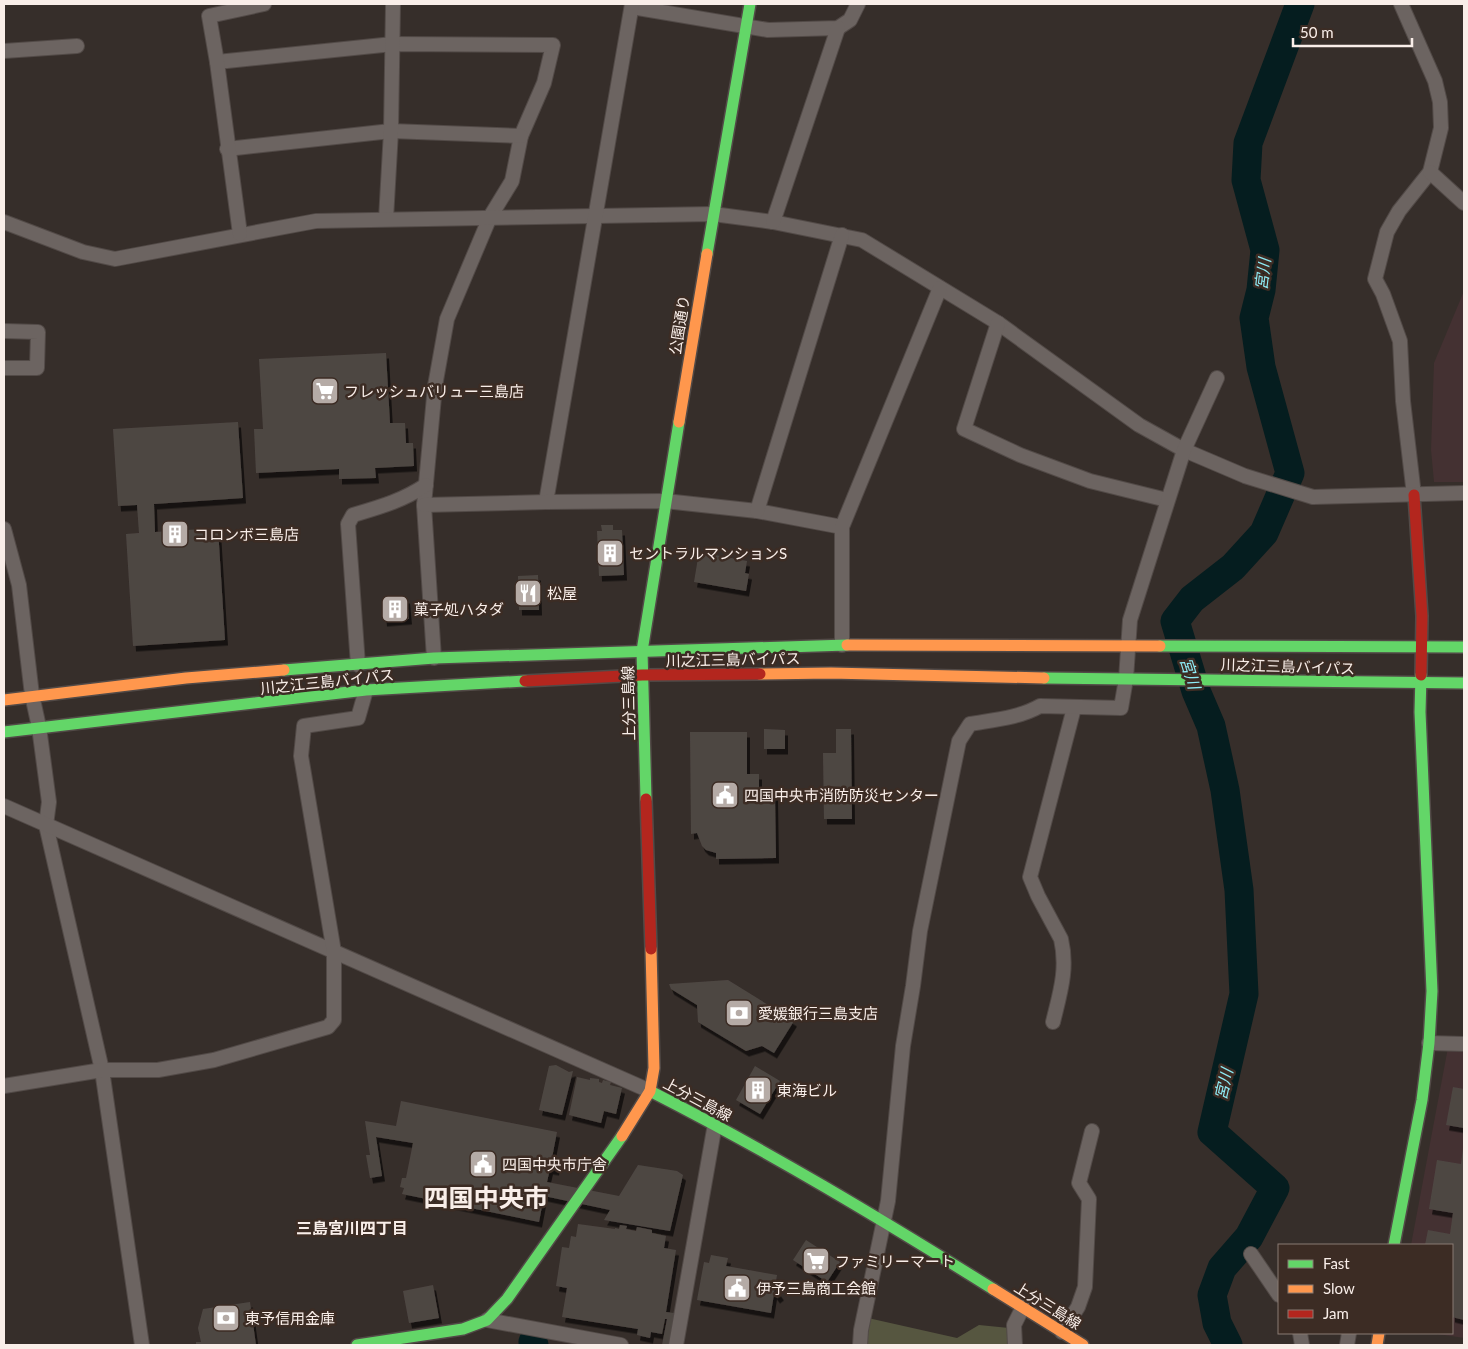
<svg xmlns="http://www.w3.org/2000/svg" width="1468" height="1349" font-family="Lato,'Noto Sans JP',sans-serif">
  <defs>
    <filter id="shadow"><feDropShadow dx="3" dy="5.5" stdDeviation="0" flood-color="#0009"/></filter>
  </defs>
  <rect width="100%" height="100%" fill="#362e2a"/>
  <g fill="#443132">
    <path d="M 1464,291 L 1464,482 L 1434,482 L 1431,450 L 1434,363 Z"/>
    <path d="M 1449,1042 L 1464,1045 L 1464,1338 L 1431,1333 L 1452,1333 L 1452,1245 L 1411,1245 Z"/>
  </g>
  <path fill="#565640" d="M 868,1318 L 957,1338 L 979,1325 L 1009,1328 L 1009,1345 L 865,1345 Z"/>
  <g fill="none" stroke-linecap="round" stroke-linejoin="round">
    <g stroke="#051d1f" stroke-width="29">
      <path d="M 533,1342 L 534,1345"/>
      <path d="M 1228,1345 L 1217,1323 L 1212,1295 L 1222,1268 L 1249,1237 L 1275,1188 L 1212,1132 L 1244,994 L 1239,890 L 1225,790 L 1211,726 L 1196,691 L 1175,621 L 1192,599 L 1233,567 L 1264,533 L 1290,473 L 1261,367 L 1254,318 L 1261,290 L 1265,250 L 1246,180 L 1248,143 L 1300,4"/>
    </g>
  </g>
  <g fill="#4e4743" filter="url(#shadow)">
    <path d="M 386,353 L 390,423 L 405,423 L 406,443 L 413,443 L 414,466 L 375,468 L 376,478 L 339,479 L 339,469 L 256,473 L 254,429 L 263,429 L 259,359 Z"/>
    <path d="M 238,422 L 243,498 L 154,504 L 155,532 L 218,528 L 225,640 L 133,646 L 126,534 L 139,533 L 137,505 L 118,506 L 113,429 Z"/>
    <path d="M 601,525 L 613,525 L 613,530 L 622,530 L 624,575 L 599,576 L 597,531 L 602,531 Z"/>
    <path d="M 699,552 L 747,561 L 745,573 L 749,574 L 746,591 L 694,582 Z"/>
    <path d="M 538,575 L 539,610 L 519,610 L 518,576 Z"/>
    <path d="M 407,598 L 409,619 L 384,621 L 382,600 Z"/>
    <path d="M 764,729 L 785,730 L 785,749 L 764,749 Z"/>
    <path d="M 836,729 L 851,729 L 852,819 L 824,819 L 823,753 L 836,753 Z"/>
    <path d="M 690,732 L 747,732 L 747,774 L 759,774 L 759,796 L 775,795 L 776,858 L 716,859 L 716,853 L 706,850 L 702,846 L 697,833 L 691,834 Z"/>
    <path d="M 728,980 L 794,1021 L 774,1053 L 762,1046 L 746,1051 L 698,1022 L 697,1005 L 671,989 L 669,984 Z"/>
    <path d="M 556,1065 L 569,1072 L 573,1071 L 562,1115 L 539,1110 L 549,1066 Z"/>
    <path d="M 755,1066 L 780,1081 L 760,1114 L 736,1100 Z"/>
    <path d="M 577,1077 L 590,1080 L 590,1078 L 599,1079 L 599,1082 L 602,1083 L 603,1080 L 611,1082 L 610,1085 L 622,1088 L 616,1114 L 604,1111 L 601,1123 L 569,1115 Z"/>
    <path d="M 1453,1087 L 1464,1089 L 1464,1128 L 1446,1125 Z"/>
    <path d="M 401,1101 L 557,1132 L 552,1158 L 558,1159 L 556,1170 L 550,1169 L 547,1182 L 619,1196 L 638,1165 L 677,1171 L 683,1175 L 670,1231 L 604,1220 L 610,1210 L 544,1196 L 539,1222 L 402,1194 L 404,1188 L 400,1187 L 402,1178 L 406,1178 L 413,1143 L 376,1137 L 382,1176 L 370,1178 L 366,1155 L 370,1155 L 365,1121 L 396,1126 Z"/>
    <path d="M 1463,1148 L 1464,1149 L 1464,1320 L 1452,1317 L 1452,1245 L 1425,1245 L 1428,1230 L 1450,1234 L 1453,1213 L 1429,1209 L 1437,1160 L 1461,1164 Z"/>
    <path d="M 578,1224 L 615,1229 L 615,1228 L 619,1229 L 620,1225 L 627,1226 L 626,1229 L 636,1231 L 637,1227 L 652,1230 L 652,1233 L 666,1236 L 664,1248 L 676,1250 L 666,1312 L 674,1313 L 669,1345 L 662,1345 L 667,1319 L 665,1319 L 662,1334 L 651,1332 L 650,1338 L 637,1335 L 638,1329 L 562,1317 L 567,1288 L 556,1286 L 562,1247 L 569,1248 L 571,1236 L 576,1237 Z"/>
    <path d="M 806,1240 L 840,1262 L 827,1282 L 793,1260 Z"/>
    <path d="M 711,1255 L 728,1258 L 726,1266 L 777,1275 L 774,1293 L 778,1291 L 781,1295 L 777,1298 L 774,1294 L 771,1313 L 697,1300 L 704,1262 L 709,1263 Z"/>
    <path d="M 433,1285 L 439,1318 L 409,1323 L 403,1291 Z"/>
    <path d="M 250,1302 L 256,1345 L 196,1345 L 196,1342 L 201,1342 L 198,1328 L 203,1309 Z"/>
  </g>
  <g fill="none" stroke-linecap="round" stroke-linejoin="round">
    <g stroke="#524a47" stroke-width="16">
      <g id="street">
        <path d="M 1401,4 L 1435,81 L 1440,102 L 1441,128 L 1430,172 L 1399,211 L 1387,232 L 1375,279 L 1383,294 L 1400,341 L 1403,401 L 1414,495"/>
        <path d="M 632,7 L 768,30 L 838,28 L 850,20 L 858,4"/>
        <path d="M 4,51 L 77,46"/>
        <path d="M 217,62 L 393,44 L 553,45 L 544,83 L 521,136 L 512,181 L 490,217 L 447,319 L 435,386 L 424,505 L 434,658"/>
        <path d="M 227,149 L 391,131 L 521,136"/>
        <path d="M 1430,172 L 1464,203"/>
        <path d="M 386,219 L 391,131 L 393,4"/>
        <path d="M 4,222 L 83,252 L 115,259 L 316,221 L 713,214 L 773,222 L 862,240 L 998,323 L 1139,425 L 1184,450 L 1245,476 L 1313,497 L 1464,493"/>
        <path d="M 773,222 L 838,28"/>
        <path d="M 240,234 L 217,62 L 209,16 L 264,4"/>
        <path d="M 998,323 L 964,429 L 1020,455 L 1090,481 L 1167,500"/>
        <path d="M 4,331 L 38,332 L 37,368 L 4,368"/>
        <path d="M 546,502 L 632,4"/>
        <path d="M 424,505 L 546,502 L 665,501 L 757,511 L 842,527"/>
        <path d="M 757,511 L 842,235"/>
        <path d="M 4,529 L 19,585 L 32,695 L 39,727 L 49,802 L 46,825 L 102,1070 L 142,1345"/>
        <path d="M 842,645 L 842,527 L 940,288"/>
        <path d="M 358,665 L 348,524 L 353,515 C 380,507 402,501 426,485"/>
        <path d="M 4,806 L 650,1091"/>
        <path d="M 1053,1022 C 1060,993 1068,969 1061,939 L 1038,896 L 1030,877 L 1074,708"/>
        <path d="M 1429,1043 L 1464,1044"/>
        <path d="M 4,1086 L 102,1070 L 158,1070 L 214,1060 L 328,1027 L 334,1020 L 334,952 L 301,756 L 304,726 L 358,718 L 366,690"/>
        <path d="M 1251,1254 L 1279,1295"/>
        <path d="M 487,1320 L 621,1345"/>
        <path d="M 1062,1332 L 1078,1307 L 1085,1287 L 1089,1199 L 1079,1183 L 1092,1131"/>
        <path d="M 1300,1333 L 1302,1345"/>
        <path d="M 676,1345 L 715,1124"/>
        <path d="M 860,1345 L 861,1330 L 888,1201 L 903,1046 L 913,986 L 920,931 L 959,741 L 970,724 C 993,720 1019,718 1040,706 L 1121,708 L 1126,679 L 1130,620 L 1184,450 L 1217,378"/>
        <path d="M 1015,1345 L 1014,1325 L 1023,1307"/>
        <path d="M 1347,1345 L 1349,1333"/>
      </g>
    </g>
    <g stroke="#524a47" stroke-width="14">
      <g id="fast">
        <path d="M 707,254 L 750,4"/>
        <path d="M 1160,646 L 1464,647"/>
        <path d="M 284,670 L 434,658 L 847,645"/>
        <path d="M 1044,678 L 1464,683"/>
        <path d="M 4,732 L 366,690 L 525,681"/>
        <path d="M 646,799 L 642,651 L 679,422"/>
        <path d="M 650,1091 C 768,1151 881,1219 993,1289"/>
        <path d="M 1394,1245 L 1422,1100 L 1429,1043 L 1432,991 L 1420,712 L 1421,675"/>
        <path d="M 357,1345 L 463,1329 L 487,1320 L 507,1299 L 622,1136"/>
      </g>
    </g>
    <g stroke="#524a47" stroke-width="14">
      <g id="slow">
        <path d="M 679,422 L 707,254"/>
        <path d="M 847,645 L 1160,646"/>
        <path d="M 760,674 L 831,673 L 1044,678"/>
        <path d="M 4,700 L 186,678 L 284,670"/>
        <path d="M 622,1136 L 650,1091 L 654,1068 L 651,949"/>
        <path d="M 993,1289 L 1083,1345"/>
        <path d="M 1377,1345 L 1379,1333"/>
      </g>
    </g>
    <g stroke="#524a47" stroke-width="14">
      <g id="jam">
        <path d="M 1414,495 L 1422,616 L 1421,675"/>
        <path d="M 525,681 L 642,675 L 760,674"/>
        <path d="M 646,799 L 651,949"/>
      </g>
    </g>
    <use href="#street" stroke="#6c6461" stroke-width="14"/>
    <use href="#fast" stroke="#63d668" stroke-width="11"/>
    <use href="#slow" stroke="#ff974d" stroke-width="11"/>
    <use href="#jam" stroke="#b3261e" stroke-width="11"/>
  </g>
  <defs>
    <g id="supermarket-square" transform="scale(1.4375)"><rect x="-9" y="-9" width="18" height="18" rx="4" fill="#b5aba6" stroke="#3c2c24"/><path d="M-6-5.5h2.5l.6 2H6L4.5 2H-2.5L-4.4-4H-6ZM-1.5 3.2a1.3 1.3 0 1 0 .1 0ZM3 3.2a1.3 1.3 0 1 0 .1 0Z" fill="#fff"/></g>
    <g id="building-square" transform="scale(1.4375)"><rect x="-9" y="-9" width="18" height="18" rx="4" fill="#b5aba6" stroke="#3c2c24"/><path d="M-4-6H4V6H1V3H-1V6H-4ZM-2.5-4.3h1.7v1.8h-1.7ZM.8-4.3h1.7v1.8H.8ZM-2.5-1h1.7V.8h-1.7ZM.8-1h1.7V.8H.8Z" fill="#fff"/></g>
    <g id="restaurant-square" transform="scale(1.4375)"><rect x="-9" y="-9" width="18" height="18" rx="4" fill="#b5aba6" stroke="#3c2c24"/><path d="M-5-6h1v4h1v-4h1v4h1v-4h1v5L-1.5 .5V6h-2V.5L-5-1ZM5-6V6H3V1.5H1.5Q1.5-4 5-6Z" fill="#fff"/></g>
    <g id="civic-square" transform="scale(1.4375)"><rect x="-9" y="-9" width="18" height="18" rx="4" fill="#b5aba6" stroke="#3c2c24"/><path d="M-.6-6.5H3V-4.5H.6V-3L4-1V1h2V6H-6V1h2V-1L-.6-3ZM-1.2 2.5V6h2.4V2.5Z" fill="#fff"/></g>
    <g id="bank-square" transform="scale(1.4375)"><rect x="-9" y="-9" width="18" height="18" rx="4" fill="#b5aba6" stroke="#3c2c24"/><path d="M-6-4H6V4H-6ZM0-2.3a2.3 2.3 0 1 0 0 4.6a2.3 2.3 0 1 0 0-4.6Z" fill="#fff"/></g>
  </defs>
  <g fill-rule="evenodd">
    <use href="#supermarket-square" x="325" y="391"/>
    <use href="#building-square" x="175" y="534"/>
    <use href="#building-square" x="610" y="553"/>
    <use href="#restaurant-square" x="528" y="593"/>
    <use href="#building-square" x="395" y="609"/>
    <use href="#civic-square" x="725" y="795"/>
    <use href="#bank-square" x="739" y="1013"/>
    <use href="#building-square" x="758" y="1090"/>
    <use href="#civic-square" x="483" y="1164"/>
    <use href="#supermarket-square" x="816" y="1261"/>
    <use href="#civic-square" x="737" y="1288"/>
    <use href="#bank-square" x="226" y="1318"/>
  </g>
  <g text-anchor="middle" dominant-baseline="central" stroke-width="5" stroke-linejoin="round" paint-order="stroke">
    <g font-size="15" fill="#f9eee9" stroke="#3c2c24">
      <text transform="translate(679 325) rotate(-81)">公園通り</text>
      <text transform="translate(733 659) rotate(-1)">川之江三島バイパス</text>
      <text transform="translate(1288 666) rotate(2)">川之江三島バイパス</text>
      <text transform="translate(327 681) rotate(-6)">川之江三島バイパス</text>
      <text transform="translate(628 703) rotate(-91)">上分三島線</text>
      <text transform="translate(698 1099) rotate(28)">上分三島線</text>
      <text transform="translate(1048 1305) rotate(32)">上分三島線</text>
    </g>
    <g font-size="15" fill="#f9eee9" stroke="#3c2c24" text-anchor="start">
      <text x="344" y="391">フレッシュバリュー三島店</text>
      <text x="194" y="534">コロンボ三島店</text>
      <text x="629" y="553">セントラルマンションS</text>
      <text x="547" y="593">松屋</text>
      <text x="414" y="609">菓子処ハタダ</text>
      <text x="744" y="795">四国中央市消防防災センター</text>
      <text x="758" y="1013">愛媛銀行三島支店</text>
      <text x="777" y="1090">東海ビル</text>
      <text x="502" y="1164">四国中央市庁舎</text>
      <text x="835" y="1261">ファミリーマート</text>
      <text x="756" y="1288">伊予三島商工会館</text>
      <text x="245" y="1318">東予信用金庫</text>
    </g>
    <g font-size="16" font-style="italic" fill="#8eedf7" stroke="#3c2c24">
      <text transform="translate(1262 274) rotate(-83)">宮川</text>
      <text transform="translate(1191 673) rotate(73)">宮川</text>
      <text transform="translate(1223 1084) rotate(-77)">宮川</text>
    </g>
    <g font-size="16" font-weight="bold" fill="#f9eee9" stroke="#3c2c24">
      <text x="352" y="1227">三島宮川四丁目</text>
    </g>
    <g font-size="25" font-weight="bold" fill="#f9eee9" stroke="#3c2c24">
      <text x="486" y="1197">四国中央市</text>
    </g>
  </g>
  <rect width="1468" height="1349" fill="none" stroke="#f9eee9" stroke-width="10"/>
  <rect x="1278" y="1244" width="175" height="90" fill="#3c2c24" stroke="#887a73"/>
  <rect x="1288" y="1260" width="25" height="8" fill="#63d668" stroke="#887a73"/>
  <text x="1323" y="1269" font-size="15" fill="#f9eee9">Fast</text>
  <rect x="1288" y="1285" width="25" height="8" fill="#ff974d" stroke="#887a73"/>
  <text x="1323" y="1294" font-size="15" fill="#f9eee9">Slow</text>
  <rect x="1288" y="1310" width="25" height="8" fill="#b3261e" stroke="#887a73"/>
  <text x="1323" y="1319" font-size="15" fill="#f9eee9">Jam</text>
  <path d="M1293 38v8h119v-8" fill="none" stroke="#f9eee9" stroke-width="2.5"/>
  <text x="1300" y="38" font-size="15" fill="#f9eee9" stroke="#3c2c24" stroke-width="4" paint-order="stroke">50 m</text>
</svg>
